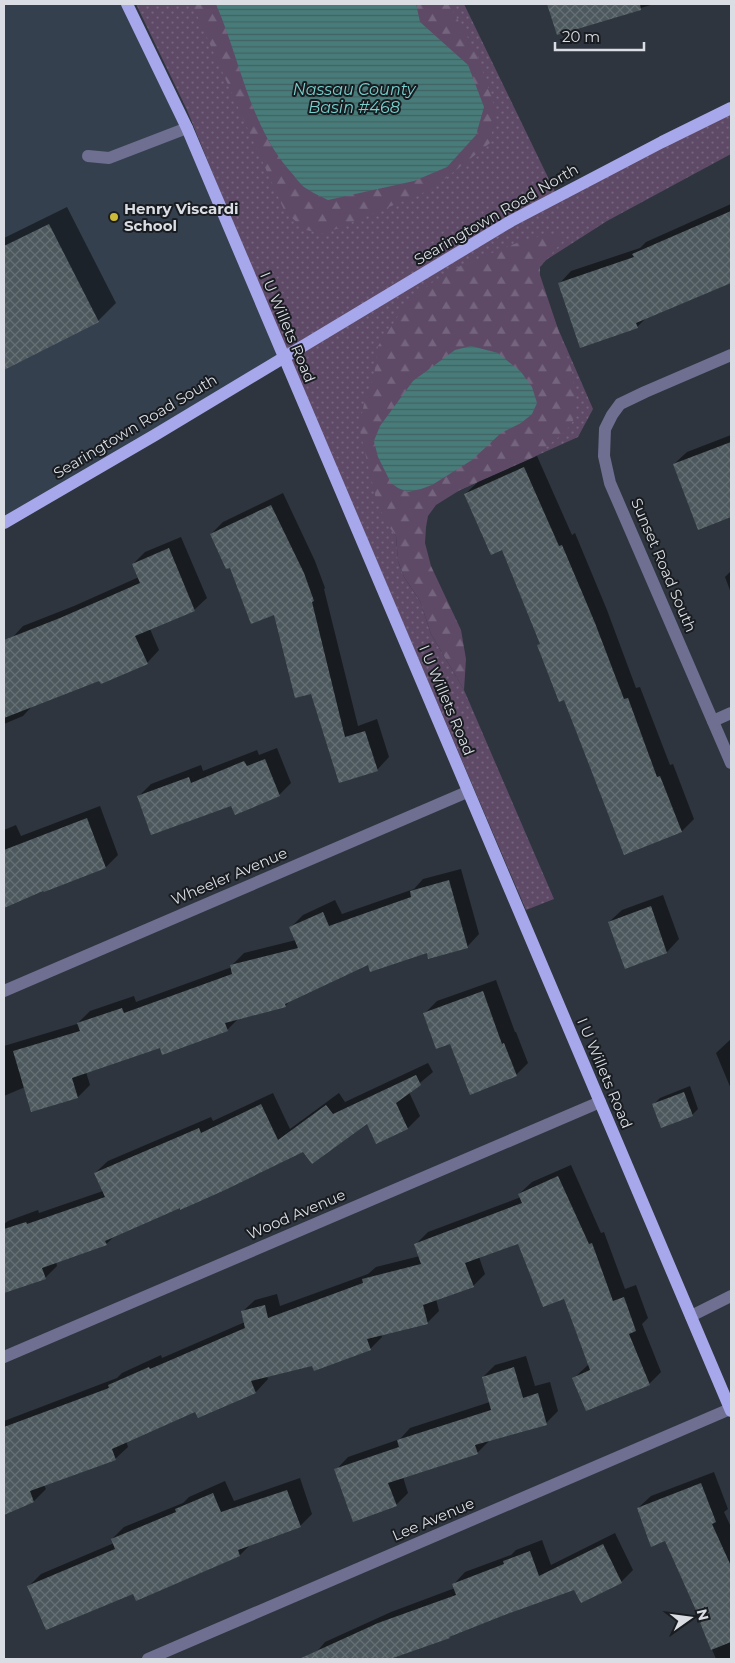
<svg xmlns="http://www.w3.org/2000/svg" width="735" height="1663" font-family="Montserrat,sans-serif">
  <defs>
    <pattern id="green-dots" width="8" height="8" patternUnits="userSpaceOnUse" patternTransform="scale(1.25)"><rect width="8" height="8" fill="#5e4a67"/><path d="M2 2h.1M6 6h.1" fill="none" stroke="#74647d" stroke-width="1.8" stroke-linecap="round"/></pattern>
    <pattern id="forest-firs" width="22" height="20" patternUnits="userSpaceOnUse" patternTransform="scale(1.25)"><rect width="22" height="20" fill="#5e4a67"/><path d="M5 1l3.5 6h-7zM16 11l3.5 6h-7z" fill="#74647d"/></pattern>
    <pattern id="water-rules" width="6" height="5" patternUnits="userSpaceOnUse" patternTransform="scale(1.25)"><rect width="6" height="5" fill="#477c7a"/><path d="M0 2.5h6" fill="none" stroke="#446262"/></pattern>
    <pattern id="building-cross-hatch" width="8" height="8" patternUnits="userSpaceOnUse" patternTransform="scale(1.25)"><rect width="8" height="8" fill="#4c585d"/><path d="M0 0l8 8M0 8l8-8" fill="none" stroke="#657074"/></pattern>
  </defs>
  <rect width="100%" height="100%" fill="#2e353e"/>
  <path fill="#35404e" d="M 4,4 L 127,4 L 283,358 L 4,523 Z"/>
  <path fill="url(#green-dots)" d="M 136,4 L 464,4 L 557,196 L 731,108 L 731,154 L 607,221 L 532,269 L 593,409 L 578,437 L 387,523 L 396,536 L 398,561 L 404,577 L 420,601 L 431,634 L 464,690 L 554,899 L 526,910 L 252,270 L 187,110 Z"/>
  <g fill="url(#forest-firs)">
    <path d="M 192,4 L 216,4 C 240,59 249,122 289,170 C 294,175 299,183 304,187 C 311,192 320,196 328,200 L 368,190 L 440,41 L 420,22 L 416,4 L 449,4 L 477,54 L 496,111 L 490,143 L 432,189 L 324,234 L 306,230 L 285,212 Z"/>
    <path d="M 569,234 L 540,267 L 540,275 L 572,371 L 576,401 L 573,421 L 566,431 L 534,457 L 460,490 L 436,505 L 428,516 L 426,527 L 425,543 L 431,566 L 461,630 L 466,659 L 464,690 L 431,634 L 420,601 L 404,577 L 398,561 L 396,536 L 386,523 L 376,499 L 359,427 L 364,404 L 374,375 L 378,346 L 406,304 L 433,282 L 462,265 L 522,241 L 545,235 Z"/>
  </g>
  <g fill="url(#water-rules)">
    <path d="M 216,4 L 416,4 L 420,22 L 468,65 L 484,107 L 476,135 L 447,167 L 414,181 L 328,200 C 320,196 311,192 304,187 C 299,183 294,175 289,170 C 249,123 240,59 216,4 Z"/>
    <path d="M 471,346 L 498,353 L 521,372 L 532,387 L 537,403 L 532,414 L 521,423 L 501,433 L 472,460 L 432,485 L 421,489 L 408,492 L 398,488 L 391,483 L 378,457 L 374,441 L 380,426 L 413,381 L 455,350 Z"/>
  </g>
  <g fill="#0007">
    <path d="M 549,4 L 654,4 L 558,33 Z"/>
    <path d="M 731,204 L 731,282 L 647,317 L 637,327 L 559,284 L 571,271 L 640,248 L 646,242 Z"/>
    <path d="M 67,207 L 116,303 L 98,321 L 4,368 L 4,238 Z"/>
    <path d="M 731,435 L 731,515 L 698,528 L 674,464 L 687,452 Z"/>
    <path d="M 537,456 L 572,535 L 575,533 L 607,610 L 636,688 L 640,687 L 670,765 L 673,764 L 694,819 L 682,831 L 565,699 L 539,645 L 541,643 L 503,549 L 465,494 L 478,482 Z"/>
    <path d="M 283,493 L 315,561 L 325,588 L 324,589 L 358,726 L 377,719 L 389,757 L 377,770 L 339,781 L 312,693 L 275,614 L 230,566 L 211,534 L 223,522 Z"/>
    <path d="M 181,537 L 207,598 L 194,610 L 150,629 L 159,650 L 147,663 L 33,705 L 23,716 L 4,724 L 4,649 L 13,645 L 11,639 L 23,626 L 74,606 L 139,577 L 133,564 L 145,552 Z"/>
    <path d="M 731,571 L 731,593 L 725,577 Z"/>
    <path d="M 277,748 L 291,783 L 279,795 L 232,804 L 138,797 L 151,784 L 201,765 L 203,771 L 257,750 L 259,755 Z"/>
    <path d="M 100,806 L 118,855 L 106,867 L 44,889 L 4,907 L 4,830 L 16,825 L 21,836 Z"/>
    <path d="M 461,869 L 479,934 L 467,947 L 428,951 L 369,963 L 292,999 L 285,1006 L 240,1017 L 227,1030 L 160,1047 L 86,1072 L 90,1085 L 78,1097 L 32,1111 L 25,1087 L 4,1096 L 4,1046 L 77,1024 L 90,1011 L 134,996 L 136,1002 L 232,967 L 232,965 L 244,953 L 296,940 L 290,928 L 303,915 L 335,900 L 342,914 L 414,889 L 423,879 Z"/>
    <path d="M 663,895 L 679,939 L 667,952 L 626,968 L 609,922 L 622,910 Z"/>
    <path d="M 496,980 L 515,1032 L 516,1032 L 528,1063 L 516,1075 L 451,1042 L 425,1013 L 437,1001 Z"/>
    <path d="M 731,1039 L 731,1089 L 716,1053 Z"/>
    <path d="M 428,1063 L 433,1072 L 409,1092 L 420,1116 L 408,1128 L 377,1142 L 368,1122 L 116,1235 L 106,1244 L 56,1262 L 57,1266 L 45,1278 L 4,1292 L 4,1224 L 8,1221 L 38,1210 L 39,1213 L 103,1191 L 95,1173 L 108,1161 L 211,1117 L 213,1121 L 273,1093 L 290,1129 L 339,1093 L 345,1102 Z"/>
    <path d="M 690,1086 L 698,1109 L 692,1115 L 654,1104 L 660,1098 Z"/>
    <path d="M 571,1165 L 601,1233 L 604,1232 L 625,1289 L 636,1285 L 648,1318 L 642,1324 L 661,1372 L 649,1384 L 574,1378 L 589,1364 L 565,1297 L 518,1242 L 479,1257 L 485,1274 L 473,1286 L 436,1299 L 439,1311 L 427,1323 L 381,1334 L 382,1337 L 370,1349 L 266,1376 L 268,1379 L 256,1392 L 199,1416 L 196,1410 L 126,1441 L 128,1447 L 115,1459 L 44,1485 L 46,1489 L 34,1501 L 4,1514 L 4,1421 L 117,1378 L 122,1373 L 161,1355 L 162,1358 L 245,1322 L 242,1312 L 255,1300 L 277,1294 L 280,1306 L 368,1274 L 376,1267 L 420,1256 L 416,1244 L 428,1232 L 521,1197 L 519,1194 L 532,1182 Z"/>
    <path d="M 526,1356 L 535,1386 L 550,1382 L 558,1411 L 546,1423 L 490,1440 L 478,1452 L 403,1477 L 408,1493 L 396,1505 L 336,1470 L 348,1457 L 400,1439 L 410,1428 L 490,1402 L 483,1377 L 495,1365 Z"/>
    <path d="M 714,1472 L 728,1509 L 724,1512 L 731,1527 L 731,1659 L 716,1659 L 698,1616 L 700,1614 L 666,1540 L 638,1508 L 651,1496 Z"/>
    <path d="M 300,1478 L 312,1514 L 300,1526 L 251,1544 L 240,1555 L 137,1600 L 134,1592 L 29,1586 L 41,1574 L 114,1543 L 112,1539 L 124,1527 L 183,1503 L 189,1497 L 225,1481 L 234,1501 Z"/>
    <path d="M 615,1533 L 633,1570 L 621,1582 L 575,1588 L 391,1658 L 391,1659 L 301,1659 L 314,1655 L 325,1642 L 391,1612 L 455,1588 L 454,1584 L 465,1572 L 511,1555 L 516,1550 L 542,1540 L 551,1565 Z"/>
  </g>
  <g fill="url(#building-cross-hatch)">
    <path d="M 547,4 L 640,4 L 641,10 L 557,35 Z"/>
    <path d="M 731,211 L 731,283 L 636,323 L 638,328 L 580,348 L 558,283 L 634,257 L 632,254 Z"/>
    <path d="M 49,224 L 99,322 L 4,370 L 4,246 Z"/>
    <path d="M 731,442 L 731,517 L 698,530 L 673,464 Z"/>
    <path d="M 524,467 L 559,546 L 562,545 L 595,623 L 624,699 L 628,698 L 657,777 L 660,776 L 682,832 L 624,855 L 564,700 L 559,702 L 537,645 L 540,644 L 502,550 L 491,555 L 464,494 Z"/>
    <path d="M 271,505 L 304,573 L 314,601 L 312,602 L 345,737 L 365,731 L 378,771 L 339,783 L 311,694 L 295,698 L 274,615 L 251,624 L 230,568 L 226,569 L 210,534 Z"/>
    <path d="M 169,548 L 195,611 L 135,636 L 148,664 L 101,684 L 99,681 L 4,718 L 4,640 L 60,618 L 140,583 L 132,564 Z"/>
    <path d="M 265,759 L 280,796 L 235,815 L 231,806 L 151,835 L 137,796 L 189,777 L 191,783 L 244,761 L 247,766 Z"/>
    <path d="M 87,818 L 106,868 L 44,892 L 43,891 L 4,908 L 4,850 Z"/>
    <path d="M 449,880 L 468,948 L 428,959 L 427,953 L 370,972 L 368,965 L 285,1004 L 286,1007 L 225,1023 L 228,1031 L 162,1055 L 160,1048 L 72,1078 L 78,1098 L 31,1112 L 13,1051 L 80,1031 L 77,1023 L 122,1008 L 124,1013 L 232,974 L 230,965 L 298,948 L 289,927 L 323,912 L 329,926 L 411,897 L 410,891 Z"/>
    <path d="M 651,906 L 667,953 L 625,969 L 608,922 Z"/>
    <path d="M 483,991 L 502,1044 L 504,1043 L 517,1076 L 470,1095 L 450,1044 L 436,1049 L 423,1013 Z"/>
    <path d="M 416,1075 L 421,1085 L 396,1103 L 408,1129 L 376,1144 L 367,1124 L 312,1164 L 303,1152 L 225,1190 L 180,1210 L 180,1208 L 105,1241 L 107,1245 L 42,1268 L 46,1279 L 4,1293 L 4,1229 L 26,1222 L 27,1224 L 105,1197 L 94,1173 L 199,1128 L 201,1133 L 261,1104 L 278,1140 L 326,1105 L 333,1114 Z"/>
    <path d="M 684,1092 L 693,1116 L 661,1128 L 652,1104 Z"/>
    <path d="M 558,1176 L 589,1244 L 592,1243 L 613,1301 L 624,1297 L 636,1331 L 629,1334 L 650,1385 L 586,1411 L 572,1378 L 590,1370 L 564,1299 L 543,1307 L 518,1244 L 465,1263 L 474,1287 L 423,1305 L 428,1324 L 367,1339 L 371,1350 L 314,1371 L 312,1366 L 251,1381 L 256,1393 L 198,1418 L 195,1412 L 112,1449 L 116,1460 L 30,1491 L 34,1502 L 4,1515 L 4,1427 L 109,1388 L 108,1385 L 149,1367 L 150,1369 L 245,1328 L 241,1311 L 265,1305 L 268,1318 L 363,1283 L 362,1279 L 421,1264 L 414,1244 L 522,1203 L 518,1194 Z"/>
    <path d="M 514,1367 L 523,1398 L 538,1393 L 547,1425 L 475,1445 L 478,1454 L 388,1483 L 397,1506 L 353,1522 L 334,1469 L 399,1447 L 397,1440 L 491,1410 L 482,1377 Z"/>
    <path d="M 701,1483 L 716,1522 L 712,1524 L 731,1566 L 731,1642 L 711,1650 L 697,1615 L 698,1615 L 665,1541 L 651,1547 L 637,1508 Z"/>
    <path d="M 287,1490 L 301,1527 L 238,1550 L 240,1556 L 136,1601 L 133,1594 L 46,1630 L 27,1586 L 115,1549 L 111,1539 L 176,1512 L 175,1509 L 213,1493 L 221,1512 Z"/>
    <path d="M 603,1544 L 622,1583 L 581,1603 L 574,1590 L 502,1616 L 449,1637 L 450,1638 L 390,1659 L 299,1659 L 378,1623 L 456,1595 L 452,1584 L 504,1564 L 503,1561 L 530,1551 L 539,1576 Z"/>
  </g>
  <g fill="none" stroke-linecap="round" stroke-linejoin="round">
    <g stroke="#6e6f91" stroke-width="12">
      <path d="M 88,156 L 109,158 L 187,128"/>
      <path d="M 731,355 L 645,392 L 620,404 L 612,415 L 605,429 L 604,456 L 610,483 L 731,763"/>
      <path d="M 713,721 L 731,713"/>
      <path d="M 4,991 L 467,792"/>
      <path d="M 691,1316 L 731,1296"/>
      <path d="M 4,1357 L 600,1102"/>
      <path d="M 148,1659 L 730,1409"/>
    </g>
    <g stroke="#a7a7ec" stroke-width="12">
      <path d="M 127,4 L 187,128 L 731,1411"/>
      <path d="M 4,523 L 155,435 L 511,221 L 662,142 L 731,108"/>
    </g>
  </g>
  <circle fill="#ccb939" stroke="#191c20" stroke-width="2" cx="114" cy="217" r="5"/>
  <g text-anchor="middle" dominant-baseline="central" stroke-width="4" stroke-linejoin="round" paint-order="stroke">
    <g font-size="15" font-weight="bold" fill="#dadee4" stroke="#191c20" text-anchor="start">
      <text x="124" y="208">Henry Viscardi<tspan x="124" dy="17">School</tspan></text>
    </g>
    <g font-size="15" fill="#dadee4" stroke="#191c20">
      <text transform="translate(496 214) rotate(-30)">Searingtown Road North</text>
      <text transform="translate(288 327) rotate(67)">I U Willets Road</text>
      <text transform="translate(135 426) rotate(-31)">Searingtown Road South</text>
      <text transform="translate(664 565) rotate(67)">Sunset Road South</text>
      <text transform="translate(447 700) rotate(67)">I U Willets Road</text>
      <text transform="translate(229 876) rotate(-23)">Wheeler Avenue</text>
      <text transform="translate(605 1073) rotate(67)">I U Willets Road</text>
      <text transform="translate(296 1214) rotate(-23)">Wood Avenue</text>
      <text transform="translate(433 1519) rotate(-23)">Lee Avenue</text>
    </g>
    <g font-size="16" font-style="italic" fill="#77d1cd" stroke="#191c20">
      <text x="354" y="89">Nassau County<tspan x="354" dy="18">Basin #468</tspan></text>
    </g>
  </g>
  <rect width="735" height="1663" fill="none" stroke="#dadee4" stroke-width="10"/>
  <g transform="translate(690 1618) rotate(76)" stroke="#191c20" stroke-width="4" paint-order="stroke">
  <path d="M0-4L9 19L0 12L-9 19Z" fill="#dadee4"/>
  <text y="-8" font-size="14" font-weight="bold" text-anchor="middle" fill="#dadee4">N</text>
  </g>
  <path d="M555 42v8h89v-8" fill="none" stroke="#dadee4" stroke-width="2.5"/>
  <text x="562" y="42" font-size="15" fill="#dadee4" stroke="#191c20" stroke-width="4" paint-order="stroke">20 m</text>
</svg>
